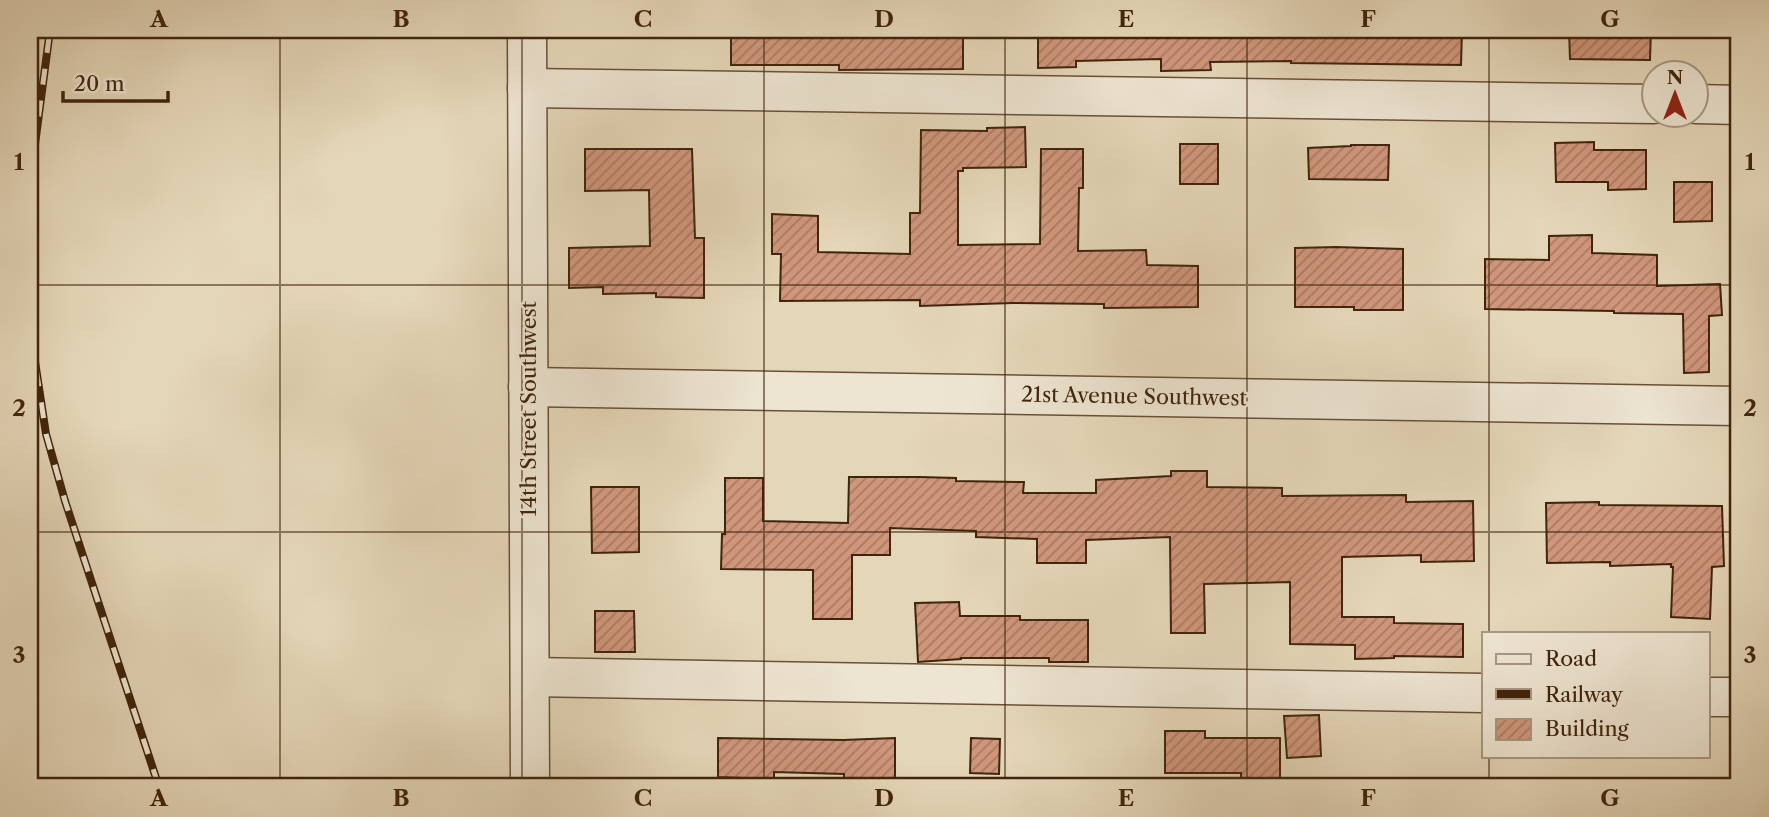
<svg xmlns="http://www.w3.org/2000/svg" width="1769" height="817" font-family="'Libre Caslon Text',serif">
  <defs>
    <pattern id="building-hatch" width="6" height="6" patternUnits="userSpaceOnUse" patternTransform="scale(1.75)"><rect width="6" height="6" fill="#cf967b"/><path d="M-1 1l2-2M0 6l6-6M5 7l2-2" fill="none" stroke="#aa7a63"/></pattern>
  </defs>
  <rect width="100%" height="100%" fill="#e4d6b8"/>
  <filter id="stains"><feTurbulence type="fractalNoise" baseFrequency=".00286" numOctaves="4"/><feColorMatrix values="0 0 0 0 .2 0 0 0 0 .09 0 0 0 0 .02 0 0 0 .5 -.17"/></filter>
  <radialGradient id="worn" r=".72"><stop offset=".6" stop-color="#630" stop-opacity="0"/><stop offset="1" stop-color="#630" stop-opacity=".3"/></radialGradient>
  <g fill="url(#building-hatch)" stroke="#41240c" stroke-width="2">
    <path d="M 731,30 L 963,30 L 963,69 L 839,70 L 839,65 L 731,65 Z"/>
    <path d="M 1038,30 L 1462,30 L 1461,65 L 1291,63 L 1291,61 L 1210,62 L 1211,70 L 1161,71 L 1161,59 L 1076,61 L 1076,67 L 1038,68 Z"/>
    <path d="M 1569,30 L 1651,30 L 1650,60 L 1570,59 Z"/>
    <path d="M 1025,127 L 1026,167 L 963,168 L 963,171 L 958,171 L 958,245 L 1040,244 L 1041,149 L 1083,149 L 1083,188 L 1079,188 L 1078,251 L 1146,250 L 1147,265 L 1198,266 L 1198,307 L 1104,308 L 1104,304 L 1013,303 L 920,306 L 920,300 L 780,301 L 781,254 L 772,254 L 772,214 L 818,216 L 818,252 L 910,254 L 910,213 L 920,213 L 921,130 L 987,131 L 987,128 Z"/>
    <path d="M 1594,142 L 1594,150 L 1646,150 L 1646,189 L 1608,190 L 1608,182 L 1556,182 L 1555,143 Z"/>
    <rect x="1180" y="144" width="38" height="40"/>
    <path d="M 1351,145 L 1389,145 L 1388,180 L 1309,179 L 1308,148 L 1351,146 Z"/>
    <path d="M 585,149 L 692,149 L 695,238 L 704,238 L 704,298 L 656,297 L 656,293 L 603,294 L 603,287 L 569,288 L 569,248 L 650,246 L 649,190 L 585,191 Z"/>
    <path d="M 1674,182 L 1712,182 L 1712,221 L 1674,222 Z"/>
    <path d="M 1592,235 L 1592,253 L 1657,255 L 1657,286 L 1720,284 L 1722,315 L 1709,316 L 1709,372 L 1684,373 L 1683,314 L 1614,313 L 1614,311 L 1485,309 L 1485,259 L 1549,260 L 1549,236 Z"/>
    <path d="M 1336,247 L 1403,249 L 1403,310 L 1354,310 L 1354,307 L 1295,307 L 1295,248 Z"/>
    <path d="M 1171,471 L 1207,471 L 1207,487 L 1282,488 L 1282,496 L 1406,495 L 1406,502 L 1473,501 L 1474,561 L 1421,562 L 1421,555 L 1342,557 L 1342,617 L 1394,617 L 1394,623 L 1463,624 L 1463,657 L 1394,656 L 1394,658 L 1355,659 L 1355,645 L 1290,644 L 1290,582 L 1204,584 L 1205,633 L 1171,633 L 1170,537 L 1086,540 L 1086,563 L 1037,563 L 1037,539 L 976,537 L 976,531 L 890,528 L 890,555 L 852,555 L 852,619 L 813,619 L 813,570 L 721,569 L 722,534 L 725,534 L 725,478 L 763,478 L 763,521 L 848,523 L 849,477 L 920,477 L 956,478 L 956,481 L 1024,482 L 1023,493 L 1096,493 L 1096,480 L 1171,476 Z"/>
    <path d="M 591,487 L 639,487 L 639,552 L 592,553 Z"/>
    <path d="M 1599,502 L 1599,505 L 1722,506 L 1724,566 L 1712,567 L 1710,619 L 1671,617 L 1673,567 L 1671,567 L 1671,564 L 1610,566 L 1610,562 L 1547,563 L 1546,503 Z"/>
    <path d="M 959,602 L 960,616 L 1020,616 L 1020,620 L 1088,620 L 1088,662 L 1049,662 L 1049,658 L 961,658 L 961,659 L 918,662 L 915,603 Z"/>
    <path d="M 595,611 L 634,611 L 635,652 L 595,652 Z"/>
    <path d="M 1319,715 L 1321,756 L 1287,758 L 1284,716 Z"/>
    <path d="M 1165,731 L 1205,731 L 1205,738 L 1280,738 L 1280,779 L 1241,779 L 1241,773 L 1165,773 Z"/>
    <path d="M 718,738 L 843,740 L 895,738 L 895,787 L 844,787 L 844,774 L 774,772 L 774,779 L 718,777 Z"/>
    <path d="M 971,738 L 1000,739 L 999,774 L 970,773 Z"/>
  </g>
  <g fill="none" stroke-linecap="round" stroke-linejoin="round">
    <g stroke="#6a5037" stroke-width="41">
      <g id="minor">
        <path d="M 527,30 L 530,787"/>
        <path d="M 527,88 L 1654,104"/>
        <path d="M 1696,104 L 1739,105"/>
        <path d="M 528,387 L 1739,406"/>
        <path d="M 530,677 L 1484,693"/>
        <path d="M 1708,697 L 1739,697"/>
      </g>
    </g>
    <use href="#minor" stroke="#ede4d1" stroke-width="38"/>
    <g stroke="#41240c" stroke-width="8">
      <g id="rail">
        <path d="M 30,244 L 35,144 L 50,30"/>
        <path d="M 30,307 L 34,355 L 46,434 L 65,501 L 159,787"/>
      </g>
    </g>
    <use href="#rail" stroke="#ede4d1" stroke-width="5" stroke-dasharray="16" stroke-linecap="butt"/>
  </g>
  <path fill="none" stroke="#41240c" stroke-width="2" stroke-opacity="0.55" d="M 280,30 L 280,787M 522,30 L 522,787M 764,30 L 764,787M 1005,30 L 1005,787M 1247,30 L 1247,787M 1489,30 L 1489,633M 30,285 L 1739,285M 30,532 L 1739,532M 1489,756 L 1489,787"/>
  <g text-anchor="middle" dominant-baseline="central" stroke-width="5" stroke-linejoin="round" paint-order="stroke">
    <g font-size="21" fill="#41240c" stroke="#ede4d1">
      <text transform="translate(1134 396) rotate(1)">21st Avenue Southwest</text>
      <text transform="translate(528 409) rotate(-90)">14th Street Southwest</text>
    </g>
  </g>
  <rect width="1769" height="817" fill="none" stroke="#e4d6b8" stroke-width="77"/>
  <rect x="1482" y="632" width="228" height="126" fill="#ede4d1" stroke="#a89782" stroke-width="2"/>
  <rect x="1496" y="654" width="35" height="10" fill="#ede4d1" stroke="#a89782" stroke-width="2"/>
  <text x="1545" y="666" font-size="21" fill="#41240c">Road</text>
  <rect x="1496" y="689" width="35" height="10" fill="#41240c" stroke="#a89782" stroke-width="2"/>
  <text x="1545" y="702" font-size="21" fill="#41240c">Railway</text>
  <rect x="1496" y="719" width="35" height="21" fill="url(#building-hatch)" stroke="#a89782" stroke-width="2"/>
  <text x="1545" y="736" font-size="21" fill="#41240c">Building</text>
  <g transform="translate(1675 94)"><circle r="33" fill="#ede4d1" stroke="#a89782" stroke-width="2"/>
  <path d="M0-5L12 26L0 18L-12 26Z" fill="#8f2418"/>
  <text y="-10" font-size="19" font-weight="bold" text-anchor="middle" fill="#41240c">N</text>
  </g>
  <path d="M63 91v10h105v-10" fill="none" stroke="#41240c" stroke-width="3.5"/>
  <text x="74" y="91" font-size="21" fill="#41240c" stroke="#ede4d1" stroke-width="5" paint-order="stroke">20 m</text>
  <rect x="38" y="38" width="1692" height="740" fill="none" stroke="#41240c" stroke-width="2.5"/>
  <g font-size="23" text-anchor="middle" font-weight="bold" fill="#41240c">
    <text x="159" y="27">A</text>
    <text x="401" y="27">B</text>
    <text x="643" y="27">C</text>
    <text x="884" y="27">D</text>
    <text x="1126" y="27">E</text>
    <text x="1368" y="27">F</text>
    <text x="1610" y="27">G</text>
    <text x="19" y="170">1</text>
    <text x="1750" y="170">1</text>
    <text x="19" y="416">2</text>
    <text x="1750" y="416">2</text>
    <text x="19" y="663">3</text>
    <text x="1750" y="663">3</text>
    <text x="159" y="806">A</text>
    <text x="401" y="806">B</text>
    <text x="643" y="806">C</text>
    <text x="884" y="806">D</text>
    <text x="1126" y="806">E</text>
    <text x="1368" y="806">F</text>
    <text x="1610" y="806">G</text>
  </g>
  <rect width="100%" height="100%" filter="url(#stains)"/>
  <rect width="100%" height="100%" fill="url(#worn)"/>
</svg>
